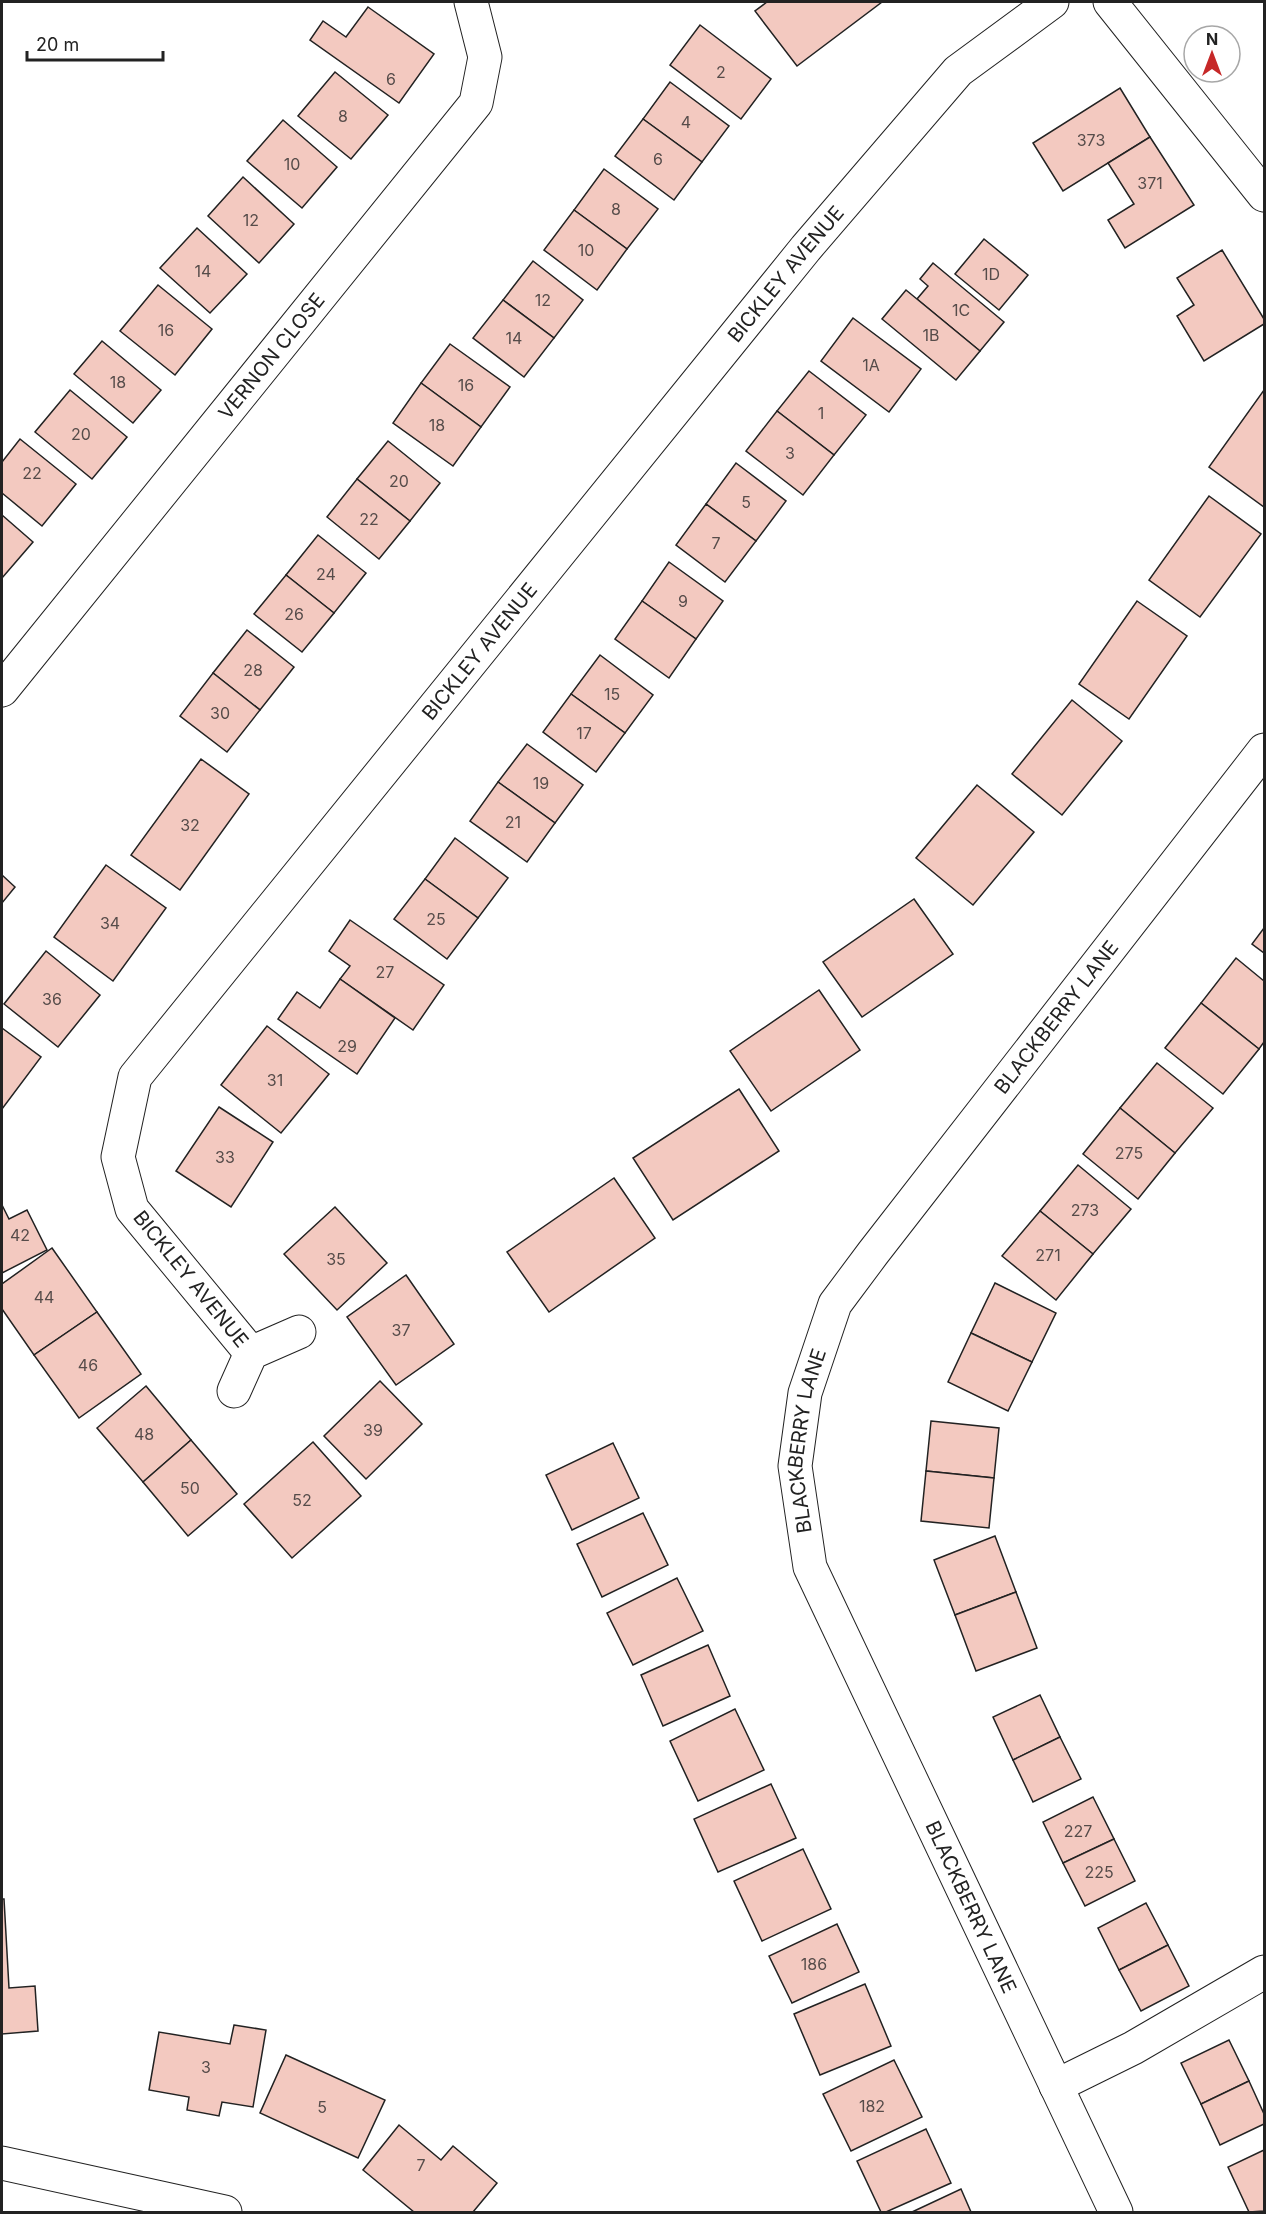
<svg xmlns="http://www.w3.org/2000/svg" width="1266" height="2214" font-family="Inter,sans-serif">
  <rect width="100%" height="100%" fill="#fff"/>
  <g fill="#f3c9c0" stroke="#222" stroke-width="1.5">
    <path d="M 767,2 L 882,2 L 797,66 L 755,11 Z"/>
    <path d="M 368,7 L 434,54 L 399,103 L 310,40 L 323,21 L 346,37 Z"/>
    <path d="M 700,25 L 771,79 L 741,119 L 670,65 Z"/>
    <path d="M 335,72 L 388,115 L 351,159 L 298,116 Z"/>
    <path d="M 670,82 L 729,126 L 702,162 L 643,119 Z"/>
    <path d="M 1120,88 L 1150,137 L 1063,191 L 1033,143 Z"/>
    <path d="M 643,119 L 702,162 L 674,200 L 615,156 Z"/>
    <path d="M 283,120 L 337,167 L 302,208 L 247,161 Z"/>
    <path d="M 1150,137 L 1194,205 L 1125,248 L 1108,220 L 1134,204 L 1108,163 Z"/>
    <path d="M 604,169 L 658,209 L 627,249 L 574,210 Z"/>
    <path d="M 243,177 L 294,224 L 259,263 L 208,216 Z"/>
    <path d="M 574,210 L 627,249 L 597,290 L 544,250 Z"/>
    <path d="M 197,228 L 247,274 L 210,313 L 160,268 Z"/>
    <path d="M 984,239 L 1028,275 L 999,310 L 955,274 Z"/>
    <path d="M 1222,250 L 1264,319 L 1264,324 L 1204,361 L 1177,316 L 1194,305 L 1177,278 Z"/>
    <path d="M 533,261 L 583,300 L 554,338 L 503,300 Z"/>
    <path d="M 933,263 L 1004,322 L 980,351 L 917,299 L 928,286 L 920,279 Z"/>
    <path d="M 158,285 L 212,329 L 175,375 L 120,331 Z"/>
    <path d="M 906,290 L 980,351 L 956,380 L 882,319 Z"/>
    <path d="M 503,300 L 554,338 L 524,377 L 473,338 Z"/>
    <path d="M 853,318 L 921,369 L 889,412 L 821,361 Z"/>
    <path d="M 102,341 L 161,390 L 133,423 L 74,374 Z"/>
    <path d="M 450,344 L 510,387 L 481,427 L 421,383 Z"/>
    <path d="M 809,371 L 866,415 L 834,455 L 777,411 Z"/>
    <path d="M 421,383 L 481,427 L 453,466 L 393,423 Z"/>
    <path d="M 70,390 L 127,437 L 92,479 L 35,432 Z"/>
    <path d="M 1264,390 L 1264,507 L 1209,467 Z"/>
    <path d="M 777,411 L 834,455 L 803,495 L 746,451 Z"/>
    <path d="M 20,439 L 76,484 L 42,526 L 2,493 L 2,462 Z"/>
    <path d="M 388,441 L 440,483 L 410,521 L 357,479 Z"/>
    <path d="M 736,463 L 786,501 L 756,541 L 706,504 Z"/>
    <path d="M 357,479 L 410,521 L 379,559 L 327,517 Z"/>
    <path d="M 1209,496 L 1261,534 L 1200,617 L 1149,580 Z"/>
    <path d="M 706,504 L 756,541 L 725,582 L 676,545 Z"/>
    <path d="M 2,515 L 33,542 L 2,578 Z"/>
    <path d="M 318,535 L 366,573 L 334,613 L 286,575 Z"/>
    <path d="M 669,562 L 723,601 L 696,639 L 642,601 Z"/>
    <path d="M 286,575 L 334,613 L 302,652 L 254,614 Z"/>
    <path d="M 642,601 L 696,639 L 669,678 L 615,639 Z"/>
    <path d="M 1137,601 L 1187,636 L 1129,719 L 1079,684 Z"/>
    <path d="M 247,630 L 294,667 L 260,710 L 213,673 Z"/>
    <path d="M 600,655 L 653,695 L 625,733 L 571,694 Z"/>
    <path d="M 213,673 L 260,710 L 227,752 L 180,716 Z"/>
    <path d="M 571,694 L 625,733 L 596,772 L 543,732 Z"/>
    <path d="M 1072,700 L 1122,741 L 1062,815 L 1012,774 Z"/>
    <path d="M 527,744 L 583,785 L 555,823 L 498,782 Z"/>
    <path d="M 201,759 L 249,794 L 180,890 L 131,855 Z"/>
    <path d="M 498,782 L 555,823 L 527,862 L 470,821 Z"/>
    <path d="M 977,785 L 1034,832 L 973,905 L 916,858 Z"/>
    <path d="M 455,838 L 508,878 L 478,918 L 425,879 Z"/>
    <path d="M 106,865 L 166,908 L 113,981 L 54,937 Z"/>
    <path d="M 2,875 L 15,887 L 2,903 Z"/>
    <path d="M 425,879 L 478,918 L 447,959 L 394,919 Z"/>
    <path d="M 914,899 L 953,954 L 862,1017 L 823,962 Z"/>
    <path d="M 350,920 L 444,985 L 413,1030 L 340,979 L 350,966 L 329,951 Z"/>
    <path d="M 1264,928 L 1264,953 L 1252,944 Z"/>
    <path d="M 46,951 L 100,995 L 58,1047 L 4,1004 Z"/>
    <path d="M 1236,958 L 1264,981 L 1264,1042 L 1259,1049 L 1201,1003 Z"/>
    <path d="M 340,979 L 395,1018 L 357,1074 L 278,1019 L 297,992 L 320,1008 Z"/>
    <path d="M 819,990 L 860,1050 L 771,1111 L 730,1051 Z"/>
    <path d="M 1201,1003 L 1259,1049 L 1223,1094 L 1165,1048 Z"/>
    <path d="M 267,1026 L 329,1074 L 281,1133 L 221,1085 Z"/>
    <path d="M 2,1028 L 41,1057 L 2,1109 Z"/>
    <path d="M 1157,1063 L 1213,1108 L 1175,1153 L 1120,1108 Z"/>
    <path d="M 739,1089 L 779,1151 L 673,1220 L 633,1158 Z"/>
    <path d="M 219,1107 L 273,1142 L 231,1207 L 176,1171 Z"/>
    <path d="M 1120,1108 L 1175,1153 L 1138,1199 L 1083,1154 Z"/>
    <path d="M 1078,1165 L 1131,1209 L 1093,1254 L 1040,1211 Z"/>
    <path d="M 614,1178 L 655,1238 L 549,1312 L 507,1252 Z"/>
    <path d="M 2,1205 L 9,1219 L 27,1210 L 47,1250 L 2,1273 Z"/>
    <path d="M 335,1207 L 387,1263 L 337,1310 L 284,1254 Z"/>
    <path d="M 1040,1211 L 1093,1254 L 1056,1300 L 1002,1256 Z"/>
    <path d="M 52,1248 L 97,1312 L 34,1355 L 2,1309 L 2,1284 Z"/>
    <path d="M 406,1275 L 454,1344 L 396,1385 L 347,1317 Z"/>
    <path d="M 995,1283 L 1056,1313 L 1032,1362 L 971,1333 Z"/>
    <path d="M 97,1312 L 141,1374 L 79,1418 L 34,1355 Z"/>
    <path d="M 971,1333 L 1032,1362 L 1008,1411 L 948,1382 Z"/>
    <path d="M 380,1381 L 422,1424 L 366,1479 L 324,1436 Z"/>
    <path d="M 146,1386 L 191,1440 L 143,1482 L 97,1428 Z"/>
    <path d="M 931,1421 L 999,1428 L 994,1478 L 926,1471 Z"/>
    <path d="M 191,1440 L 237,1494 L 188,1536 L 143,1482 Z"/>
    <path d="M 313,1442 L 361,1496 L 292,1558 L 244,1504 Z"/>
    <path d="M 613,1443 L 639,1498 L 572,1530 L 546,1475 Z"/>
    <path d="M 926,1471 L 994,1478 L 989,1528 L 921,1521 Z"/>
    <path d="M 643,1513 L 668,1565 L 602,1597 L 577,1544 Z"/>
    <path d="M 995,1536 L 1016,1592 L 955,1615 L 934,1560 Z"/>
    <path d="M 677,1578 L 703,1631 L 633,1665 L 607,1613 Z"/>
    <path d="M 1016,1592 L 1037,1648 L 976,1671 L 955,1615 Z"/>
    <path d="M 708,1645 L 730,1696 L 663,1726 L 641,1675 Z"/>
    <path d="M 1040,1695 L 1060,1737 L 1013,1760 L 993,1717 Z"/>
    <path d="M 735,1709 L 764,1770 L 698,1801 L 670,1741 Z"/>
    <path d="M 1060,1737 L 1081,1779 L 1033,1802 L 1013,1760 Z"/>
    <path d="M 771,1784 L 796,1838 L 718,1872 L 694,1819 Z"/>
    <path d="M 1093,1797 L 1114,1839 L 1063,1863 L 1043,1822 Z"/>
    <path d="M 1114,1839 L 1135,1881 L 1085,1906 L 1063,1863 Z"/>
    <path d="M 803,1849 L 831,1909 L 762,1941 L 734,1881 Z"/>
    <path d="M 2,1899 L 4,1899 L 9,1988 L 35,1986 L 38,2031 L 2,2034 Z"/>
    <path d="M 1146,1903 L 1168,1945 L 1119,1970 L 1098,1928 Z"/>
    <path d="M 837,1924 L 859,1972 L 792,2003 L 769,1956 Z"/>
    <path d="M 1168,1945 L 1189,1986 L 1141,2011 L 1119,1970 Z"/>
    <path d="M 865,1984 L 891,2046 L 820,2075 L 794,2014 Z"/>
    <path d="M 234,2025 L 266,2030 L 253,2107 L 222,2102 L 219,2116 L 187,2110 L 189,2097 L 149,2090 L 159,2032 L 230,2044 Z"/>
    <path d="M 1229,2040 L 1249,2081 L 1201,2104 L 1181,2063 Z"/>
    <path d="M 286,2055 L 385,2100 L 358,2158 L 260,2113 Z"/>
    <path d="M 894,2060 L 922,2117 L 851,2151 L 823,2094 Z"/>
    <path d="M 1249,2081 L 1264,2114 L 1264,2124 L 1220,2145 L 1201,2104 Z"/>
    <path d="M 399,2125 L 441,2160 L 453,2146 L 497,2183 L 473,2212 L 414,2212 L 363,2170 Z"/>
    <path d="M 926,2129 L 951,2183 L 886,2212 L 881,2212 L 857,2161 Z"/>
    <path d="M 1264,2150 L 1264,2211 L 1249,2212 L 1228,2167 Z"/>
    <path d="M 961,2189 L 971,2212 L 912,2212 Z"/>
  </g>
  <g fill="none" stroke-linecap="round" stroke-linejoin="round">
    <g stroke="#222" stroke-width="35">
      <g id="minor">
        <path d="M 1110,2 L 1264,195"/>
        <path id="s1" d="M 2,690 L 476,103 L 485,57 L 471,2"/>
        <path id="s2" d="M 251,1353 L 132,1209 L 118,1157 L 135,1077 L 806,248 L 958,71 L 1052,2"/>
        <path d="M 234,1391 L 251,1353 L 299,1332"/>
        <path d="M 1056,2086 L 1133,2048 L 1264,1972"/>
        <path d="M 2,2163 L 225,2212"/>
        <path id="s3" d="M 1116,2212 L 810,1567 L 795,1466 L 805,1393 L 835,1304 L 873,1253 L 1264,750"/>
      </g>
    </g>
    <use href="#minor" stroke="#fff" stroke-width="33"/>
  </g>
  <g text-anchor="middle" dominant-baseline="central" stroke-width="4.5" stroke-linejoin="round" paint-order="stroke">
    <g font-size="16" fill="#564c4a">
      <text x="721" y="72">2</text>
      <text x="391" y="79">6</text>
      <text x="343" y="116">8</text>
      <text x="686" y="122">4</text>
      <text x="1091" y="140">373</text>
      <text x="658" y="159">6</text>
      <text x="292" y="164">10</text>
      <text x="1150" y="183">371</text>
      <text x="616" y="209">8</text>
      <text x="251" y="220">12</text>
      <text x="586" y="250">10</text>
      <text x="203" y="271">14</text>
      <text x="991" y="274">1D</text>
      <text x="543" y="300">12</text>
      <text x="961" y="310">1C</text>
      <text x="166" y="330">16</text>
      <text x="931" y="335">1B</text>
      <text x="514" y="338">14</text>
      <text x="871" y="365">1A</text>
      <text x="118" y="382">18</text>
      <text x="466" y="385">16</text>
      <text x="821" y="413">1</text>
      <text x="437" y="425">18</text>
      <text x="81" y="434">20</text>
      <text x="790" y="453">3</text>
      <text x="32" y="473">22</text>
      <text x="399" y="481">20</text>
      <text x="746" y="502">5</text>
      <text x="369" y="519">22</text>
      <text x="716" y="543">7</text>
      <text x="326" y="574">24</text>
      <text x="683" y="601">9</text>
      <text x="294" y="614">26</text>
      <text x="253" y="670">28</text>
      <text x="612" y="694">15</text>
      <text x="220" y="713">30</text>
      <text x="584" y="733">17</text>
      <text x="541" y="783">19</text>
      <text x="513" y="822">21</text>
      <text x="190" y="825">32</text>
      <text x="436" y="919">25</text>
      <text x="110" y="923">34</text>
      <text x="385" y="972">27</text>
      <text x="52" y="999">36</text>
      <text x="347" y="1046">29</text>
      <text x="275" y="1080">31</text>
      <text x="1129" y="1153">275</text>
      <text x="225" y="1157">33</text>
      <text x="1085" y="1210">273</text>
      <text x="20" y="1235">42</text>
      <text x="1048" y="1255">271</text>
      <text x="336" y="1259">35</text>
      <text x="44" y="1297">44</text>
      <text x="401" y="1330">37</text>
      <text x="88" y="1365">46</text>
      <text x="373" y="1430">39</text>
      <text x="144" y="1434">48</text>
      <text x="190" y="1488">50</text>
      <text x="302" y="1500">52</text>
      <text x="1078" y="1831">227</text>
      <text x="1099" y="1872">225</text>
      <text x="814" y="1964">186</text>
      <text x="206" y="2067">3</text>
      <text x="872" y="2106">182</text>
      <text x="322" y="2107">5</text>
      <text x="421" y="2165">7</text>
    </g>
    <g font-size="20" fill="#222" stroke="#fff">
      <text stroke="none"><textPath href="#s2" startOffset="1356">BICKLEY AVENUE</textPath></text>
      <text stroke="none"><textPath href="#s1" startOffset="429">VERNON CLOSE</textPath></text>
      <text stroke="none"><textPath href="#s2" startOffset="870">BICKLEY AVENUE</textPath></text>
      <text stroke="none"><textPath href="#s3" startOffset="1346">BLACKBERRY LANE</textPath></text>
      <text transform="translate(191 1279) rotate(51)">BICKLEY AVENUE</text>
      <text stroke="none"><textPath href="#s3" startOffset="842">BLACKBERRY LANE</textPath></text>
      <text transform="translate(971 1907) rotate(65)">BLACKBERRY LANE</text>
    </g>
  </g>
  <rect width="1266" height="2214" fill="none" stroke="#222222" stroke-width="6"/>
  <g transform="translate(1212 54)"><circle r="28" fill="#ffffff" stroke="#a7a7a7" stroke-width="1.5"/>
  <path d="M0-4.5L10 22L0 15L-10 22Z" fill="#c62828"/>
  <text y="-9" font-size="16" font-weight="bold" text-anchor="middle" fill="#222222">N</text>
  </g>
  <path d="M27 51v9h136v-9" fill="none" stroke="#222222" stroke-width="3"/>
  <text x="36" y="51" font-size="18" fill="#222222" stroke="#ffffff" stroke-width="4.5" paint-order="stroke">20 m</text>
</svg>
